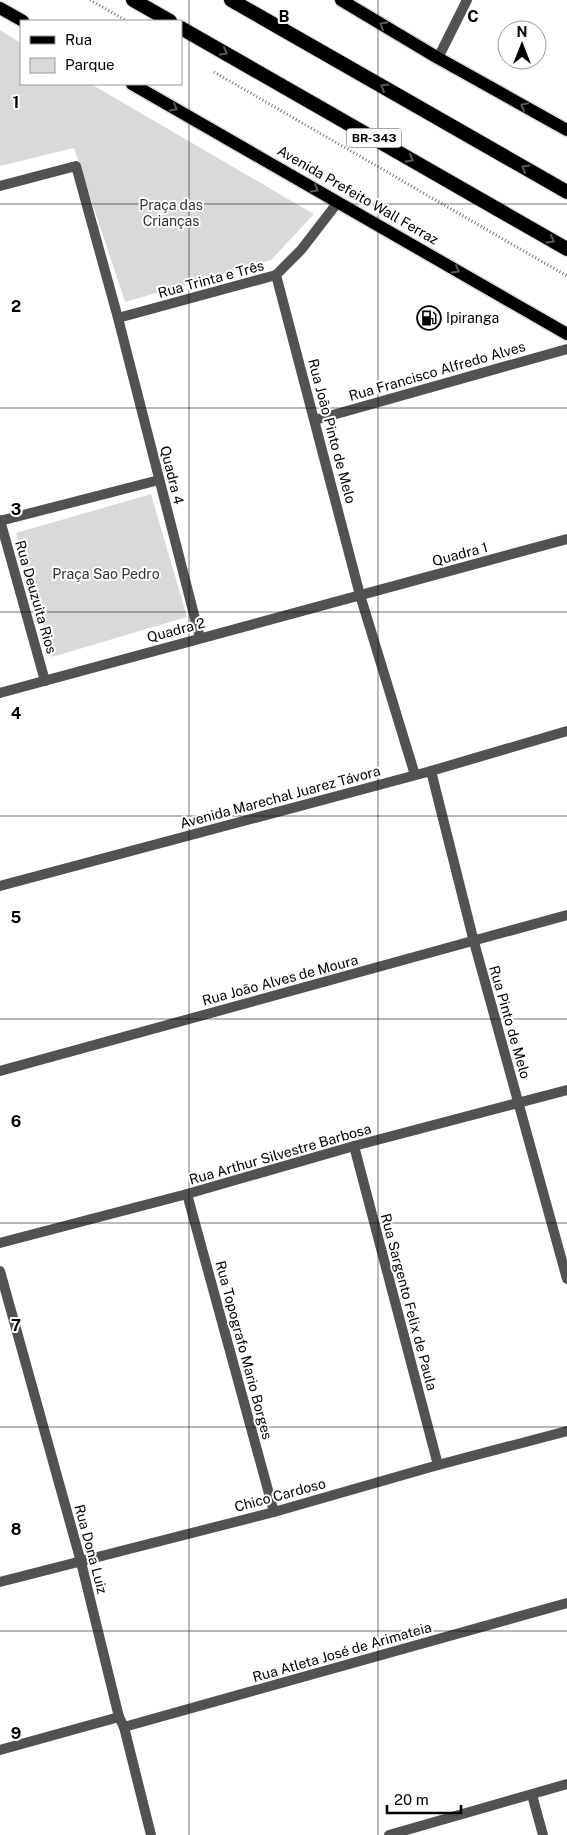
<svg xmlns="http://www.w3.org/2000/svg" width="567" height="1835" font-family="'Public Sans',sans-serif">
  <rect width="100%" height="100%" fill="#fff"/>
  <g fill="#d9d9d9">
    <path d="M 0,30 L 21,43 L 21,84 L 91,84 L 314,214 L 271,260 L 125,302 L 74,148 L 0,166 Z"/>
    <path d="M 151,494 L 187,617 L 52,657 L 16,533 Z"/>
  </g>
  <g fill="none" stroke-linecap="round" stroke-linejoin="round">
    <g stroke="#dbdbdb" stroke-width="15">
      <g id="primary">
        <path d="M 341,0 L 438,58 L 567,130"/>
        <path d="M 0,8 L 23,21"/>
        <path d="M 132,84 L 567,334"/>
      </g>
    </g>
    <g stroke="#dbdbdb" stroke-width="16">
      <g id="trunk">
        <path d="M 133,0 L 170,21"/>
        <path d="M 231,0 L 567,192"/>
        <path d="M 181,28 L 567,249"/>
      </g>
    </g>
    <g stroke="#747474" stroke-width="3" stroke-dasharray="1 2.5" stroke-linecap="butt">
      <path d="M 90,0 L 127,21"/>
      <path d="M 214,72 L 567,276"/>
    </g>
    <path stroke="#525252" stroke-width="10" d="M 438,58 L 467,0"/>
    <g stroke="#525252" stroke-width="10">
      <path d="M 0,186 L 76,166 L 118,318 L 200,638"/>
      <path d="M 276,275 L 360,595 L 415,775"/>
      <path d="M 118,318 L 276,275 L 301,250 L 338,202"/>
      <path d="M 315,420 L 567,349"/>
      <path d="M 0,520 L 45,681"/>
      <path d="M 0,521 L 159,480"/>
      <path d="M 0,693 L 567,539"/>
      <path d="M 431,771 L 474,942 L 567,1279"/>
      <path d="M 0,1071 L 567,915"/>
      <path d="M 354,1146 L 438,1465"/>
      <path d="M 187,1194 L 274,1512"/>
      <path d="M 0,1243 L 187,1194 L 354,1146 L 567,1090"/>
      <path d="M 0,1271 L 81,1562 L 119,1717 L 124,1727 L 151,1835"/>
      <path d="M 0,1582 L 274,1512 L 438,1465 L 567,1431"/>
      <path d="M 124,1727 L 567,1603"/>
      <path d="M 0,1750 L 119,1717"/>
      <path d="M 532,1795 L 543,1835"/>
      <path d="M 389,1835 L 567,1784"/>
    </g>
    <path stroke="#525252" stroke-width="10" d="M 0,886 L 431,771 L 567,731"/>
    <use href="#primary" stroke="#000" stroke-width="12"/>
    <use href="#trunk" stroke="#000" stroke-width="14"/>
  </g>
  <defs><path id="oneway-chevron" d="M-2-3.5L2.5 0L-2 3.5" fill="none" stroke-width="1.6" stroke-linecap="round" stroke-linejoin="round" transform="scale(1.25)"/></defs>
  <g stroke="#595959">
    <use href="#oneway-chevron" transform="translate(383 25) rotate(-149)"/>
    <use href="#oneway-chevron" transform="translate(224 52) rotate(30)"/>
    <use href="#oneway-chevron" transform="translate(384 87) rotate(-150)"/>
    <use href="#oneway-chevron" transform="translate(524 106) rotate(-151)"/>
    <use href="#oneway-chevron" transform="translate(174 108) rotate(30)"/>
    <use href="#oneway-chevron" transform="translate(410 159) rotate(30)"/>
    <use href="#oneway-chevron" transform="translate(525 168) rotate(-150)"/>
    <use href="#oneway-chevron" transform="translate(315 189) rotate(30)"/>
    <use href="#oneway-chevron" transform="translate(551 240) rotate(30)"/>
    <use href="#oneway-chevron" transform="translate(456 270) rotate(30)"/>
  </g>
  <path fill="none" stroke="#000" stroke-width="1" stroke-opacity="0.55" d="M 189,0 L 189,1835M 378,0 L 378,1835M 0,204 L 567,204M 0,408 L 567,408M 0,612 L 567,612M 0,816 L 567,816M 0,1019 L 567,1019M 0,1223 L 567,1223M 0,1427 L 567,1427M 0,1631 L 567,1631"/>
  <defs>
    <g id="fuel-ring" transform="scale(1.25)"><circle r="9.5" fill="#fff" stroke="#000" stroke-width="1.5"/><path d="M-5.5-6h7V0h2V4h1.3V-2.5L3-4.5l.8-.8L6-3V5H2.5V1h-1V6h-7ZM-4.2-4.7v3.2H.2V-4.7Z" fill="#000"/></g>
  </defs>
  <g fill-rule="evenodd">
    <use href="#fuel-ring" x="429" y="318"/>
  </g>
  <g text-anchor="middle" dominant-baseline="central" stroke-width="4" stroke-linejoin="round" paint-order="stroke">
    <rect fill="#fff" stroke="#4c4c4c" stroke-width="1" x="346.5" y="128.5" width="55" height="19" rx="4"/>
    <g font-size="12" font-weight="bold" fill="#000">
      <text x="374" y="138">BR-343</text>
    </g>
    <g font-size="14" fill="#000" stroke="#fff">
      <text transform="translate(358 195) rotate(30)">Avenida Prefeito Wall Ferraz</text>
      <text transform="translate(211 279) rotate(-15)">Rua Trinta e Três</text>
      <text transform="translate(437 371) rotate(-16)">Rua Francisco Alfredo Alves</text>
      <text transform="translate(332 431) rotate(75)">Rua João Pinto de Melo</text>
      <text transform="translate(172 475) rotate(76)">Quadra 4</text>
      <text transform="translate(460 554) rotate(-15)">Quadra 1</text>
      <text transform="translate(36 597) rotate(74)">Rua Deuzuita Rios</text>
      <text transform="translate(176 630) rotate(-15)">Quadra 2</text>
      <text transform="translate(280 797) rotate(-15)">Avenida Marechal Juarez Távora</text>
      <text transform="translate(280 980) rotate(-15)">Rua João Alves de Moura</text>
      <text transform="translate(510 1022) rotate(74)">Rua Pinto de Melo</text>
      <text transform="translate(280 1154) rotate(-16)">Rua Arthur Silvestre Barbosa</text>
      <text transform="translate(409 1302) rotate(75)">Rua Sargento Felix de Paula</text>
      <text transform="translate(244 1350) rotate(75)">Rua Topografo Mario Borges</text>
      <text transform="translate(280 1495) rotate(-15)">Chico Cardoso</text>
      <text transform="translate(91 1549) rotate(75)">Rua Dona Luiz</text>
      <text transform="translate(342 1652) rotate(-16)">Rua Atleta José de Arimateia</text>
    </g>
    <g font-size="14" fill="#303030" stroke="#fff">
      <text x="171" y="205">Praça das<tspan x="171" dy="16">Crianças</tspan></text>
      <text x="106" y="574">Praça Sao Pedro</text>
    </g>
    <g font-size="14" fill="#000" stroke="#fff" text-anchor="start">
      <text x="446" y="318">Ipiranga</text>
    </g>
  </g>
  <g font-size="16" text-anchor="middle" font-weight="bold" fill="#000" stroke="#fff" stroke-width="4" stroke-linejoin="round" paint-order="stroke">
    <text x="284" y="22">B</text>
    <text x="473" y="22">C</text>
    <text x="16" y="108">1</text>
    <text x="16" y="312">2</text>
    <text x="16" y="515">3</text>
    <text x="16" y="719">4</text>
    <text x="16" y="923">5</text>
    <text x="16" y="1127">6</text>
    <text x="16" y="1331">7</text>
    <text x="16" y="1535">8</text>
    <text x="16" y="1739">9</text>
  </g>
  <rect x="20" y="20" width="162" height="65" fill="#ffffff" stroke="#999999"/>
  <rect x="30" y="36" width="25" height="8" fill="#000000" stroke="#999999"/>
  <text x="65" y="45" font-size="15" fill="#000000">Rua</text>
  <rect x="30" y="58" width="25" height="15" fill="#d9d9d9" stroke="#999999"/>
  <text x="65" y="70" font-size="15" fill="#000000">Parque</text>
  <g transform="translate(522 45)"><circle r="24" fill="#ffffff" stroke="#999999"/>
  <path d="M0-4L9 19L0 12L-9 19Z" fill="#000000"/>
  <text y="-8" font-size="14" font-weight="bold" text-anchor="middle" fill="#000000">N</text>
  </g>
  <path d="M387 1805v8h74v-8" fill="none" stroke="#000000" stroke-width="2.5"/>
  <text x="394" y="1805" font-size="15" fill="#000000" stroke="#ffffff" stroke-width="4" paint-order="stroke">20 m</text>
</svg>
